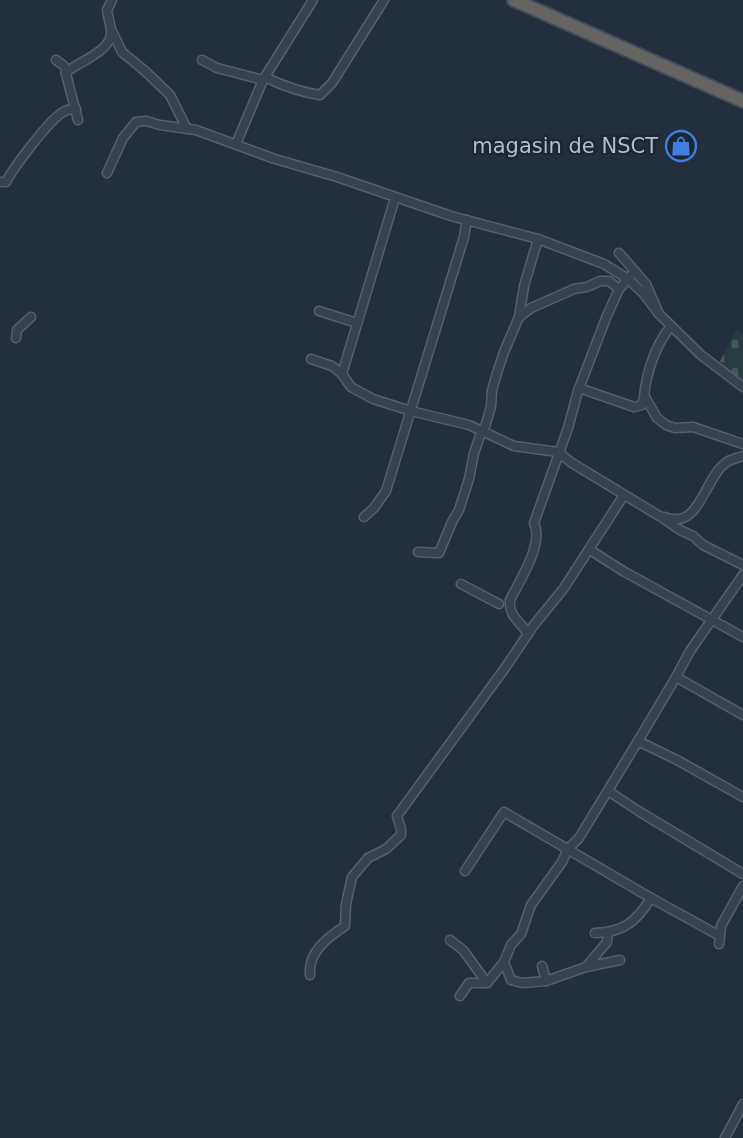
<svg xmlns="http://www.w3.org/2000/svg" width="743" height="1138" font-family="'DejaVu Sans',sans-serif">
  <defs>
    <pattern id="cemetery-stones" width="16" height="16" patternUnits="userSpaceOnUse" patternTransform="scale(1.75)"><rect width="16" height="16" fill="#263c3f"/><path d="M2 7V4a2 2 0 0 1 4 0v3zM10 15v-3a2 2 0 0 1 4 0v3z" fill="#435659"/></pattern>
  </defs>
  <rect width="100%" height="100%" fill="#242f3e"/>
  <path fill="url(#cemetery-stones)" d="M 736,330 L 743,335 L 743,382 L 718,365 Z"/>
  <g fill="none" stroke-linecap="round" stroke-linejoin="round">
    <g stroke="#565f6c" stroke-width="11">
      <g id="minor">
        <path d="M 112,31 L 122,52 L 145,71 L 170,95 L 187,129"/>
        <path d="M 56,60 C 63,65 66,65 66,74"/>
        <path d="M 202,60 L 217,68 L 263,80"/>
        <path d="M 265,77 C 283,86 300,92 320,95 L 332,83 L 384,0"/>
        <path d="M 78,120 L 66,74 L 69,70 C 82,61 111,50 111,33 C 111,25 108,17 107,10 L 112,0"/>
        <path d="M 236,144 L 263,80 L 313,0"/>
        <path d="M 107,173 L 123,138 L 136,122 L 146,121 L 160,125 L 196,130 L 275,159 L 337,177 L 451,216 L 538,239 L 604,264 L 628,279 L 643,293 L 659,314"/>
        <path d="M 0,182 L 6,182 C 14,167 51,117 65,111 C 68,109 72,110 76,109"/>
        <path d="M 619,253 L 646,284 L 659,314 L 701,355 L 743,387"/>
        <path d="M 319,311 L 357,323"/>
        <path d="M 519,317 L 531,308 L 574,289 L 587,287 L 600,281 L 609,281 L 619,289"/>
        <path d="M 16,338 L 17,330 L 31,317"/>
        <path d="M 311,359 L 332,366 L 342,374 L 351,387 L 373,399 L 411,411 L 469,425 L 514,446 L 558,452 L 572,463 L 661,517 L 680,530 L 693,536 L 703,545 L 743,565"/>
        <path d="M 342,374 L 395,198"/>
        <path d="M 579,388 L 634,407 L 642,405 C 645,398 644,391 646,383 C 650,363 658,342 671,326"/>
        <path d="M 645,397 L 657,418 L 666,425 L 675,428 L 693,427 L 743,444"/>
        <path d="M 364,517 L 374,508 L 386,491 L 464,237 L 467,220"/>
        <path d="M 664,517 C 701,531 703,478 727,462 C 731,459 738,458 743,456"/>
        <path d="M 590,550 L 623,571 L 743,637"/>
        <path d="M 418,552 L 439,553 L 452,522 L 459,510 L 469,479 L 474,453 L 480,436 L 486,424 L 491,406 L 492,391 L 496,376 L 504,352 L 519,317 L 524,286 L 538,239"/>
        <path d="M 743,575 L 690,651 L 676,677 L 743,715"/>
        <path d="M 461,584 L 499,604"/>
        <path d="M 528,634 C 521,622 508,616 510,600 C 520,580 544,544 534,523 L 568,428 L 578,391 L 606,318 L 619,289 L 635,271"/>
        <path d="M 638,741 L 676,677"/>
        <path d="M 608,791 L 640,812 L 743,874"/>
        <path d="M 465,871 L 504,812 L 651,898 L 720,936"/>
        <path d="M 595,933 C 624,932 636,922 651,898"/>
        <path d="M 450,940 L 463,950 L 487,983"/>
        <path d="M 719,944 L 721,926 L 743,886"/>
        <path d="M 504,962 L 511,980 L 522,983 L 546,981"/>
        <path d="M 542,966 L 546,981 L 586,967 L 607,942 L 608,932"/>
        <path d="M 586,967 L 620,960"/>
        <path d="M 310,975 C 308,952 327,938 345,926 L 346,904 L 352,877 L 368,858 L 386,849 L 401,835 L 401,829 L 397,816 L 505,668 L 534,625 L 564,588 L 624,495"/>
        <path d="M 460,996 L 469,983 L 487,983 L 504,962 L 511,945 L 521,934 L 531,905 L 562,862 L 568,849 L 579,838 L 638,741 L 677,760 L 743,797"/>
        <path d="M 725,1138 L 743,1104"/>
      </g>
    </g>
    <g stroke="#434c59" stroke-width="16">
      <path id="trunk" d="M 514,0 L 743,101"/>
    </g>
    <use href="#minor" stroke="#38414e" stroke-width="8"/>
    <use href="#trunk" stroke="#656462" stroke-width="12"/>
  </g>
  <defs>
    <g id="shop-ring" transform="scale(1.575)"><circle r="9.5" fill="#1d2633" stroke="#3f7fe0" stroke-width="1.5"/><path d="M-5-2.5h2.3a2.7 3.5 0 0 1 5.4 0H5L5.5 6h-11ZM-1.5-2.5h3a1.5 2.3 0 0 0-3 0Z" fill="#3f7fe0"/></g>
  </defs>
  <g fill-rule="evenodd">
    <use href="#shop-ring" x="681" y="146"/>
  </g>
  <g text-anchor="middle" dominant-baseline="central" stroke-width="5" stroke-linejoin="round" paint-order="stroke">
    <g font-size="21" fill="#b4bcc9" stroke="#1d2633" text-anchor="end">
      <text x="658" y="146">magasin de NSCT</text>
    </g>
  </g>
</svg>
